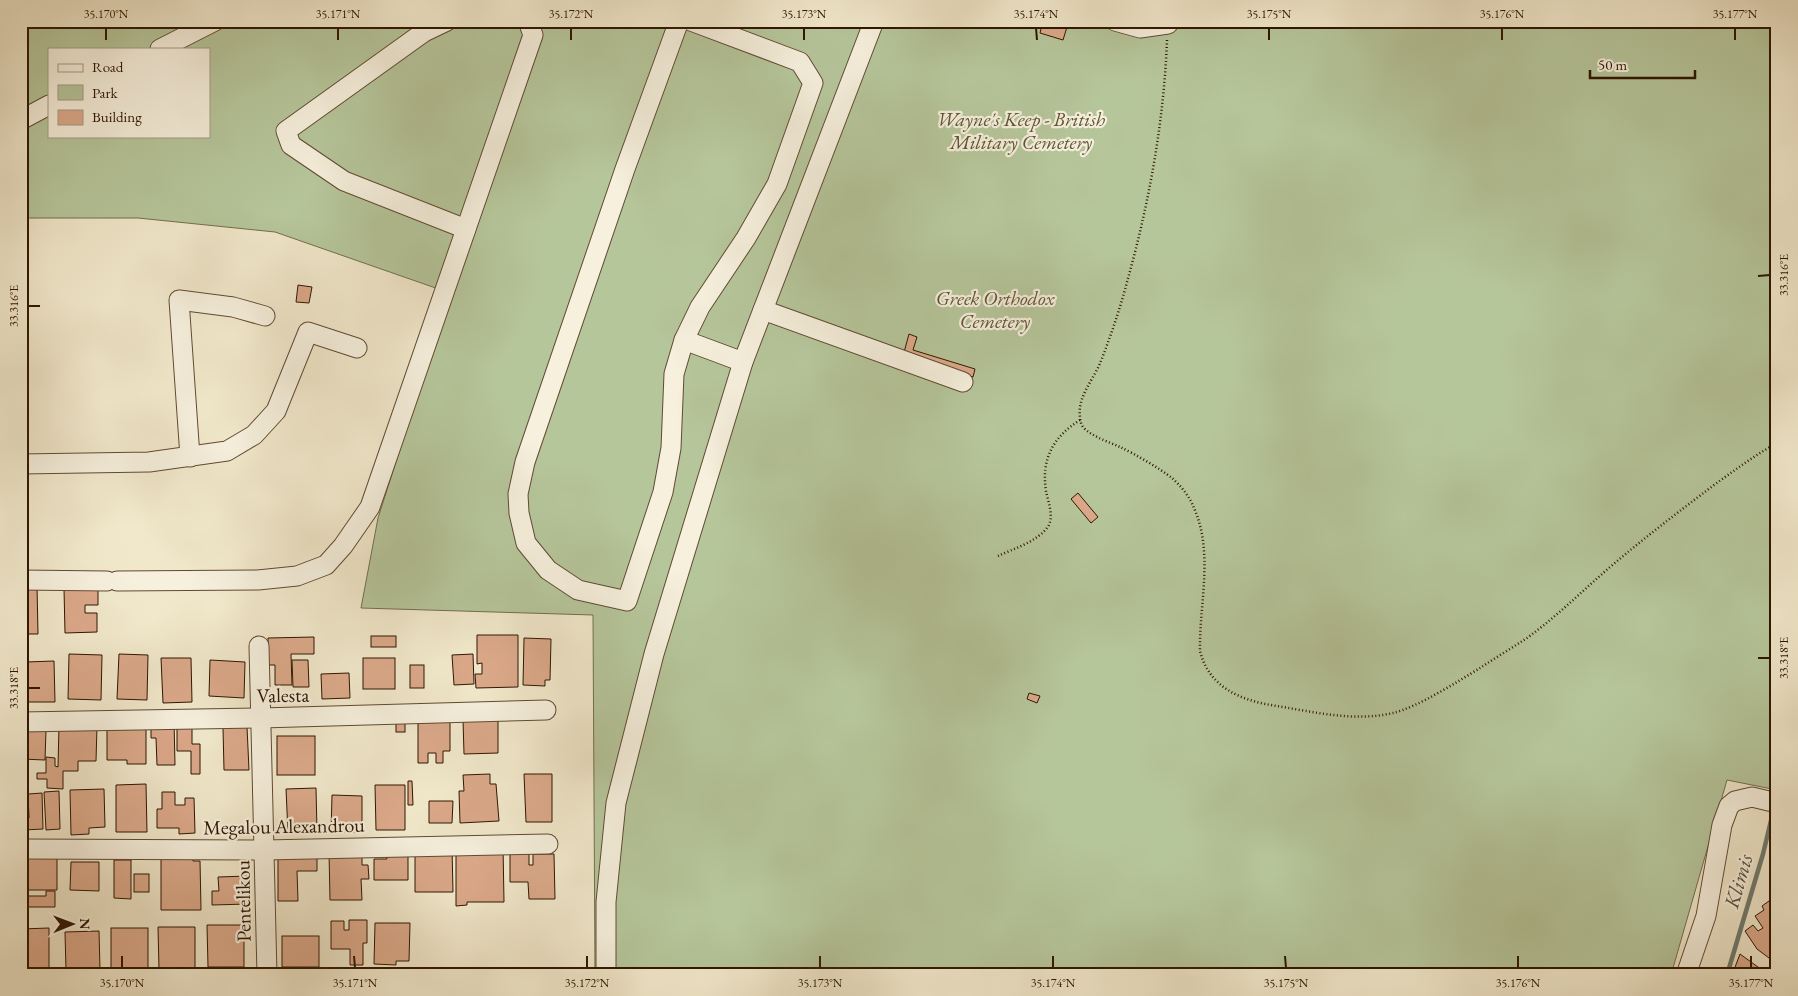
<svg xmlns="http://www.w3.org/2000/svg" width="1798" height="996" font-family="'EB Garamond',serif">
  <rect width="100%" height="100%" fill="#f1e8cb"/>
  <filter id="stains"><feTurbulence type="fractalNoise" baseFrequency=".004" numOctaves="4"/><feColorMatrix values="0 0 0 0 .2 0 0 0 0 .09 0 0 0 0 .02 0 0 0 .5 -.17"/></filter>
  <radialGradient id="worn" r=".72"><stop offset=".6" stop-color="#630" stop-opacity="0"/><stop offset="1" stop-color="#630" stop-opacity=".3"/></radialGradient>
  <path fill="#b6c69b" stroke="#726e4e" fill-rule="evenodd" d="M 21,21 L 1777,21 L 1777,790 L 1727,780 L 1671,975 L 595,975 L 593,615 L 361,608 L 378,518 L 450,293 L 275,232 L 138,218 L 21,218 ZM 49,49 L 209,49 L 209,136 L 49,136 Z"/>
  <g fill="none" stroke-linecap="round" stroke-linejoin="round">
    <path stroke="#707b70" stroke-width="4.5" d="M 1727,975 L 1763,854 L 1774,808"/>
  </g>
  <g fill="#dba98a" stroke="#2f1600">
    <path d="M 1043,21 L 1051,21 L 1067,27 L 1063,40 L 1040,33 Z"/>
    <path d="M 298,285 L 312,287 L 309,303 L 296,302 Z"/>
    <path d="M 909,334 L 917,337 L 913,350 L 975,369 L 973,377 L 903,356 Z"/>
    <path d="M 1078,493 L 1098,517 L 1091,523 L 1071,499 Z"/>
    <path d="M 37,586 L 38,634 L 21,634 L 21,587 Z"/>
    <path d="M 98,588 L 98,605 L 85,605 L 85,613 L 97,613 L 97,632 L 65,633 L 64,589 Z"/>
    <path d="M 477,635 L 518,635 L 518,687 L 476,688 L 475,674 L 482,674 L 482,663 L 477,664 Z"/>
    <rect x="371" y="636" width="25" height="11"/>
    <path d="M 314,637 L 314,654 L 291,654 L 292,685 L 275,685 L 275,665 L 268,665 L 268,638 Z"/>
    <path d="M 524,638 L 551,639 L 550,680 L 545,680 L 545,686 L 523,685 Z"/>
    <path d="M 69,654 L 102,655 L 101,700 L 68,699 Z"/>
    <path d="M 119,654 L 148,655 L 147,700 L 117,699 Z"/>
    <path d="M 473,654 L 474,684 L 454,685 L 452,655 Z"/>
    <path d="M 161,658 L 191,658 L 192,702 L 163,703 Z"/>
    <rect x="363" y="658" width="32" height="31"/>
    <path d="M 210,660 L 245,662 L 244,698 L 209,696 Z"/>
    <path d="M 292,660 L 308,660 L 309,687 L 293,687 Z"/>
    <path d="M 54,661 L 55,702 L 27,702 L 26,662 Z"/>
    <rect x="410" y="665" width="14" height="23"/>
    <path d="M 349,673 L 350,698 L 322,699 L 321,674 Z"/>
    <path d="M 1029,693 L 1040,696 L 1037,703 L 1027,699 Z"/>
    <path d="M 498,719 L 498,753 L 464,754 L 463,720 Z"/>
    <path d="M 174,720 L 175,765 L 157,765 L 156,738 L 151,738 L 151,721 Z"/>
    <rect x="396" y="720" width="9" height="12"/>
    <path d="M 418,722 L 450,722 L 450,751 L 443,751 L 443,763 L 436,763 L 436,753 L 428,753 L 428,763 L 418,763 Z"/>
    <path d="M 177,723 L 192,723 L 192,744 L 200,744 L 200,774 L 191,774 L 191,751 L 177,751 Z"/>
    <path d="M 107,724 L 146,724 L 146,764 L 127,764 L 127,760 L 107,760 Z"/>
    <path d="M 59,725 L 97,726 L 96,761 L 78,761 L 78,771 L 63,771 L 63,789 L 47,788 L 47,779 L 37,779 L 37,773 L 46,773 L 46,757 L 55,758 L 55,766 L 58,767 Z"/>
    <path d="M 247,727 L 249,770 L 224,770 L 223,728 Z"/>
    <path d="M 21,730 L 46,730 L 45,760 L 21,759 Z"/>
    <rect x="277" y="736" width="38" height="39"/>
    <path d="M 490,774 L 490,784 L 496,784 L 499,821 L 460,823 L 459,791 L 464,791 L 463,775 Z"/>
    <path d="M 524,774 L 552,774 L 552,822 L 526,822 Z"/>
    <path d="M 408,781 L 412,781 L 413,805 L 408,805 Z"/>
    <path d="M 146,784 L 147,832 L 116,832 L 116,785 Z"/>
    <path d="M 375,785 L 405,785 L 405,830 L 376,830 Z"/>
    <path d="M 316,788 L 317,832 L 288,833 L 286,789 Z"/>
    <path d="M 104,789 L 105,827 L 89,828 L 89,834 L 71,835 L 70,790 Z"/>
    <path d="M 59,791 L 60,829 L 46,830 L 44,792 Z"/>
    <path d="M 162,792 L 175,792 L 175,805 L 185,805 L 185,798 L 194,798 L 195,833 L 179,834 L 179,828 L 157,828 L 157,809 L 162,809 Z"/>
    <path d="M 42,793 L 43,829 L 24,830 L 24,819 L 29,818 L 28,794 Z"/>
    <path d="M 332,795 L 362,796 L 362,832 L 331,832 Z"/>
    <path d="M 429,801 L 453,801 L 452,823 L 429,823 Z"/>
    <path d="M 503,846 L 504,902 L 467,902 L 467,905 L 456,906 L 456,847 Z"/>
    <path d="M 452,847 L 453,892 L 415,892 L 415,848 Z"/>
    <path d="M 193,851 L 193,861 L 200,861 L 201,910 L 161,910 L 161,857 Z"/>
    <path d="M 329,852 L 362,852 L 362,865 L 368,865 L 369,879 L 361,879 L 362,900 L 330,900 Z"/>
    <path d="M 529,852 L 529,865 L 533,865 L 533,854 L 554,854 L 555,899 L 529,899 L 528,882 L 510,882 L 510,853 Z"/>
    <path d="M 21,854 L 57,854 L 57,890 L 25,890 L 25,873 L 21,873 Z"/>
    <path d="M 317,854 L 317,871 L 297,871 L 298,901 L 278,901 L 278,855 Z"/>
    <path d="M 386,854 L 408,854 L 408,880 L 374,880 L 374,859 L 387,859 Z"/>
    <path d="M 114,860 L 131,860 L 131,899 L 114,898 Z"/>
    <path d="M 71,862 L 99,862 L 99,891 L 70,890 Z"/>
    <rect x="134" y="874" width="15" height="18"/>
    <path d="M 247,876 L 248,904 L 212,905 L 212,891 L 219,891 L 218,877 Z"/>
    <path d="M 46,891 L 55,891 L 55,907 L 28,907 L 28,896 L 46,896 Z"/>
    <path d="M 1769,901 L 1777,912 L 1777,964 L 1757,949 L 1745,931 L 1753,925 L 1758,931 L 1763,928 L 1755,916 L 1764,910 L 1762,906 Z"/>
    <path d="M 349,920 L 367,920 L 367,943 L 363,943 L 363,965 L 350,965 L 350,949 L 331,949 L 331,921 L 344,921 L 344,930 L 349,930 Z"/>
    <path d="M 375,923 L 410,923 L 409,961 L 396,961 L 396,965 L 374,964 Z"/>
    <path d="M 207,925 L 244,925 L 244,967 L 208,967 Z"/>
    <path d="M 158,927 L 195,927 L 195,969 L 159,969 Z"/>
    <path d="M 49,928 L 49,974 L 21,974 L 21,929 Z"/>
    <rect x="111" y="928" width="37" height="41"/>
    <path d="M 99,931 L 100,970 L 66,971 L 65,932 Z"/>
    <rect x="282" y="936" width="37" height="31"/>
    <path d="M 1740,954 L 1769,975 L 1732,975 Z"/>
  </g>
  <g fill="none" stroke-linecap="round" stroke-linejoin="round">
    <g stroke="#604a33" stroke-width="21">
      <g id="minor">
        <path d="M 447,21 L 424,32 L 286,131 L 291,145 L 344,181 L 466,229"/>
        <path d="M 679,21 L 625,169 L 525,462 L 518,494 L 519,513 L 526,543 L 548,570 L 578,590 L 627,601 L 663,492 L 671,448 L 674,374 L 684,340 L 700,307 L 746,238 L 777,184 L 813,83 L 800,62 L 691,21"/>
        <path d="M 1115,21 L 1140,28 L 1168,24"/>
        <path d="M 160,49 L 215,21"/>
        <path d="M 21,120 L 49,105"/>
        <path d="M 763,310 L 963,382"/>
        <path d="M 684,340 L 743,362"/>
        <path d="M 190,457 L 179,300 L 233,307 L 265,316"/>
        <path d="M 21,464 L 149,462 L 227,451 L 254,435 L 276,411 L 308,332 L 357,348"/>
        <path d="M 21,580 L 107,581"/>
        <path d="M 117,581 L 258,580 L 297,576 L 326,565 L 343,546 L 370,507 L 533,35 L 528,21"/>
        <path d="M 259,646 L 267,975"/>
        <path d="M 21,722 L 261,718 L 546,710"/>
        <path d="M 21,849 L 265,850 L 548,844"/>
        <path d="M 606,975 L 606,902 L 616,803 L 654,654 L 743,362 L 874,21"/>
        <path d="M 1686,975 L 1706,916 L 1722,825 L 1729,806 L 1735,801 L 1752,797 L 1777,803"/>
      </g>
    </g>
    <g stroke="#2f1600" stroke-width="2.5" stroke-dasharray="1 2.5" stroke-linecap="butt">
      <path d="M 1167,40 C 1164,121 1149,204 1127,282 C 1120,309 1111,335 1101,361 C 1094,379 1077,397 1080,417 C 1080,422 1082,427 1086,430 C 1096,438 1109,442 1120,447 C 1135,454 1159,468 1172,478 C 1181,486 1190,497 1194,508 C 1214,553 1199,605 1200,651 C 1209,688 1242,701 1277,706 C 1314,712 1355,722 1393,713 C 1418,707 1457,682 1480,668 C 1495,658 1512,648 1527,638 C 1559,615 1586,587 1616,562 C 1648,535 1681,510 1714,485 C 1735,470 1755,455 1777,443"/>
      <path d="M 998,556 C 1013,549 1036,542 1047,528 C 1055,518 1048,502 1046,491 C 1041,459 1053,437 1080,420"/>
    </g>
    <use href="#minor" stroke="#f6f0dd" stroke-width="19"/>
  </g>
  <path fill="none" stroke="#2f1600" stroke-width="2" d="M 106,28 L 106,40M 338,28 L 338,40M 571,28 L 571,40M 804,28 L 804,40M 1036,28 L 1037,40M 1269,28 L 1269,40M 1502,28 L 1502,40M 1735,28 L 1735,40M 1758,276 L 1770,275M 28,306 L 40,306M 1758,658 L 1770,658M 28,688 L 40,688M 122,956 L 122,968M 354,956 L 355,968M 587,956 L 587,968M 820,956 L 820,968M 1053,956 L 1053,968M 1285,956 L 1286,968M 1518,956 L 1518,968M 1751,956 L 1751,968"/>
  <g text-anchor="middle" dominant-baseline="central" stroke-width="4.5" stroke-linejoin="round" paint-order="stroke">
    <g font-size="20" font-style="italic" fill="#5e5436" stroke="#f6f0dd">
      <text x="1021" y="119">Wayne's Keep - British<tspan x="1021" dy="23">Military Cemetery</tspan></text>
      <text x="995" y="298">Greek Orthodox<tspan x="995" dy="23">Cemetery</tspan></text>
    </g>
    <g font-size="20" fill="#2f1600" stroke="#f6f0dd">
      <text transform="translate(283 695) rotate(-1)">Valesta</text>
      <text transform="translate(284 826) rotate(-1)">Megalou Alexandrou</text>
      <text transform="translate(243 901) rotate(-91)">Pentelikou</text>
    </g>
    <g font-size="21" font-style="italic" fill="#555141" stroke="#f6f0dd">
      <text transform="translate(1738 881) rotate(-74)">Klimis</text>
    </g>
  </g>
  <rect width="1798" height="996" fill="none" stroke="#f1e8cb" stroke-width="55"/>
  <rect x="48" y="48" width="162" height="90" fill="#f6f0dd" stroke="#a69985"/>
  <rect x="58" y="64" width="25" height="8" fill="#f6f0dd" stroke="#a69985"/>
  <text x="92" y="72" font-size="15" fill="#2f1600">Road</text>
  <rect x="58" y="85" width="25" height="15" fill="#b6c69b" stroke="#a69985"/>
  <text x="92" y="98" font-size="15" fill="#2f1600">Park</text>
  <rect x="58" y="110" width="25" height="15" fill="#dba98a" stroke="#a69985"/>
  <text x="92" y="122" font-size="15" fill="#2f1600">Building</text>
  <g transform="translate(72 924) rotate(89)" stroke="#f6f0dd" stroke-width="4" paint-order="stroke">
  <path d="M0-4L9 19L0 12L-9 19Z" fill="#2f1600"/>
  <text y="-8" font-size="14" font-weight="bold" text-anchor="middle" fill="#2f1600">N</text>
  </g>
  <path d="M1590 70v8h105v-8" fill="none" stroke="#2f1600" stroke-width="2.5"/>
  <text x="1598" y="70" font-size="15" fill="#2f1600" stroke="#f6f0dd" stroke-width="4" paint-order="stroke">50 m</text>
  <rect x="28" y="28" width="1742" height="940" fill="none" stroke="#2f1600" stroke-width="2"/>
  <g font-size="12" text-anchor="middle" fill="#2f1600">
    <text x="106" y="18">35.170°N</text>
    <text x="338" y="18">35.171°N</text>
    <text x="571" y="18">35.172°N</text>
    <text x="804" y="18">35.173°N</text>
    <text x="1036" y="18">35.174°N</text>
    <text x="1269" y="18">35.175°N</text>
    <text x="1502" y="18">35.176°N</text>
    <text x="1735" y="18">35.177°N</text>
    <text transform="translate(1784 275) rotate(-90)" y="4">33.316°E</text>
    <text transform="translate(14 306) rotate(-90)" y="4">33.316°E</text>
    <text transform="translate(1784 658) rotate(-90)" y="4">33.318°E</text>
    <text transform="translate(14 688) rotate(-90)" y="4">33.318°E</text>
    <text x="122" y="987">35.170°N</text>
    <text x="355" y="987">35.171°N</text>
    <text x="587" y="987">35.172°N</text>
    <text x="820" y="987">35.173°N</text>
    <text x="1053" y="987">35.174°N</text>
    <text x="1286" y="987">35.175°N</text>
    <text x="1518" y="987">35.176°N</text>
    <text x="1751" y="987">35.177°N</text>
  </g>
  <rect width="100%" height="100%" filter="url(#stains)"/>
  <rect width="100%" height="100%" fill="url(#worn)"/>
</svg>
